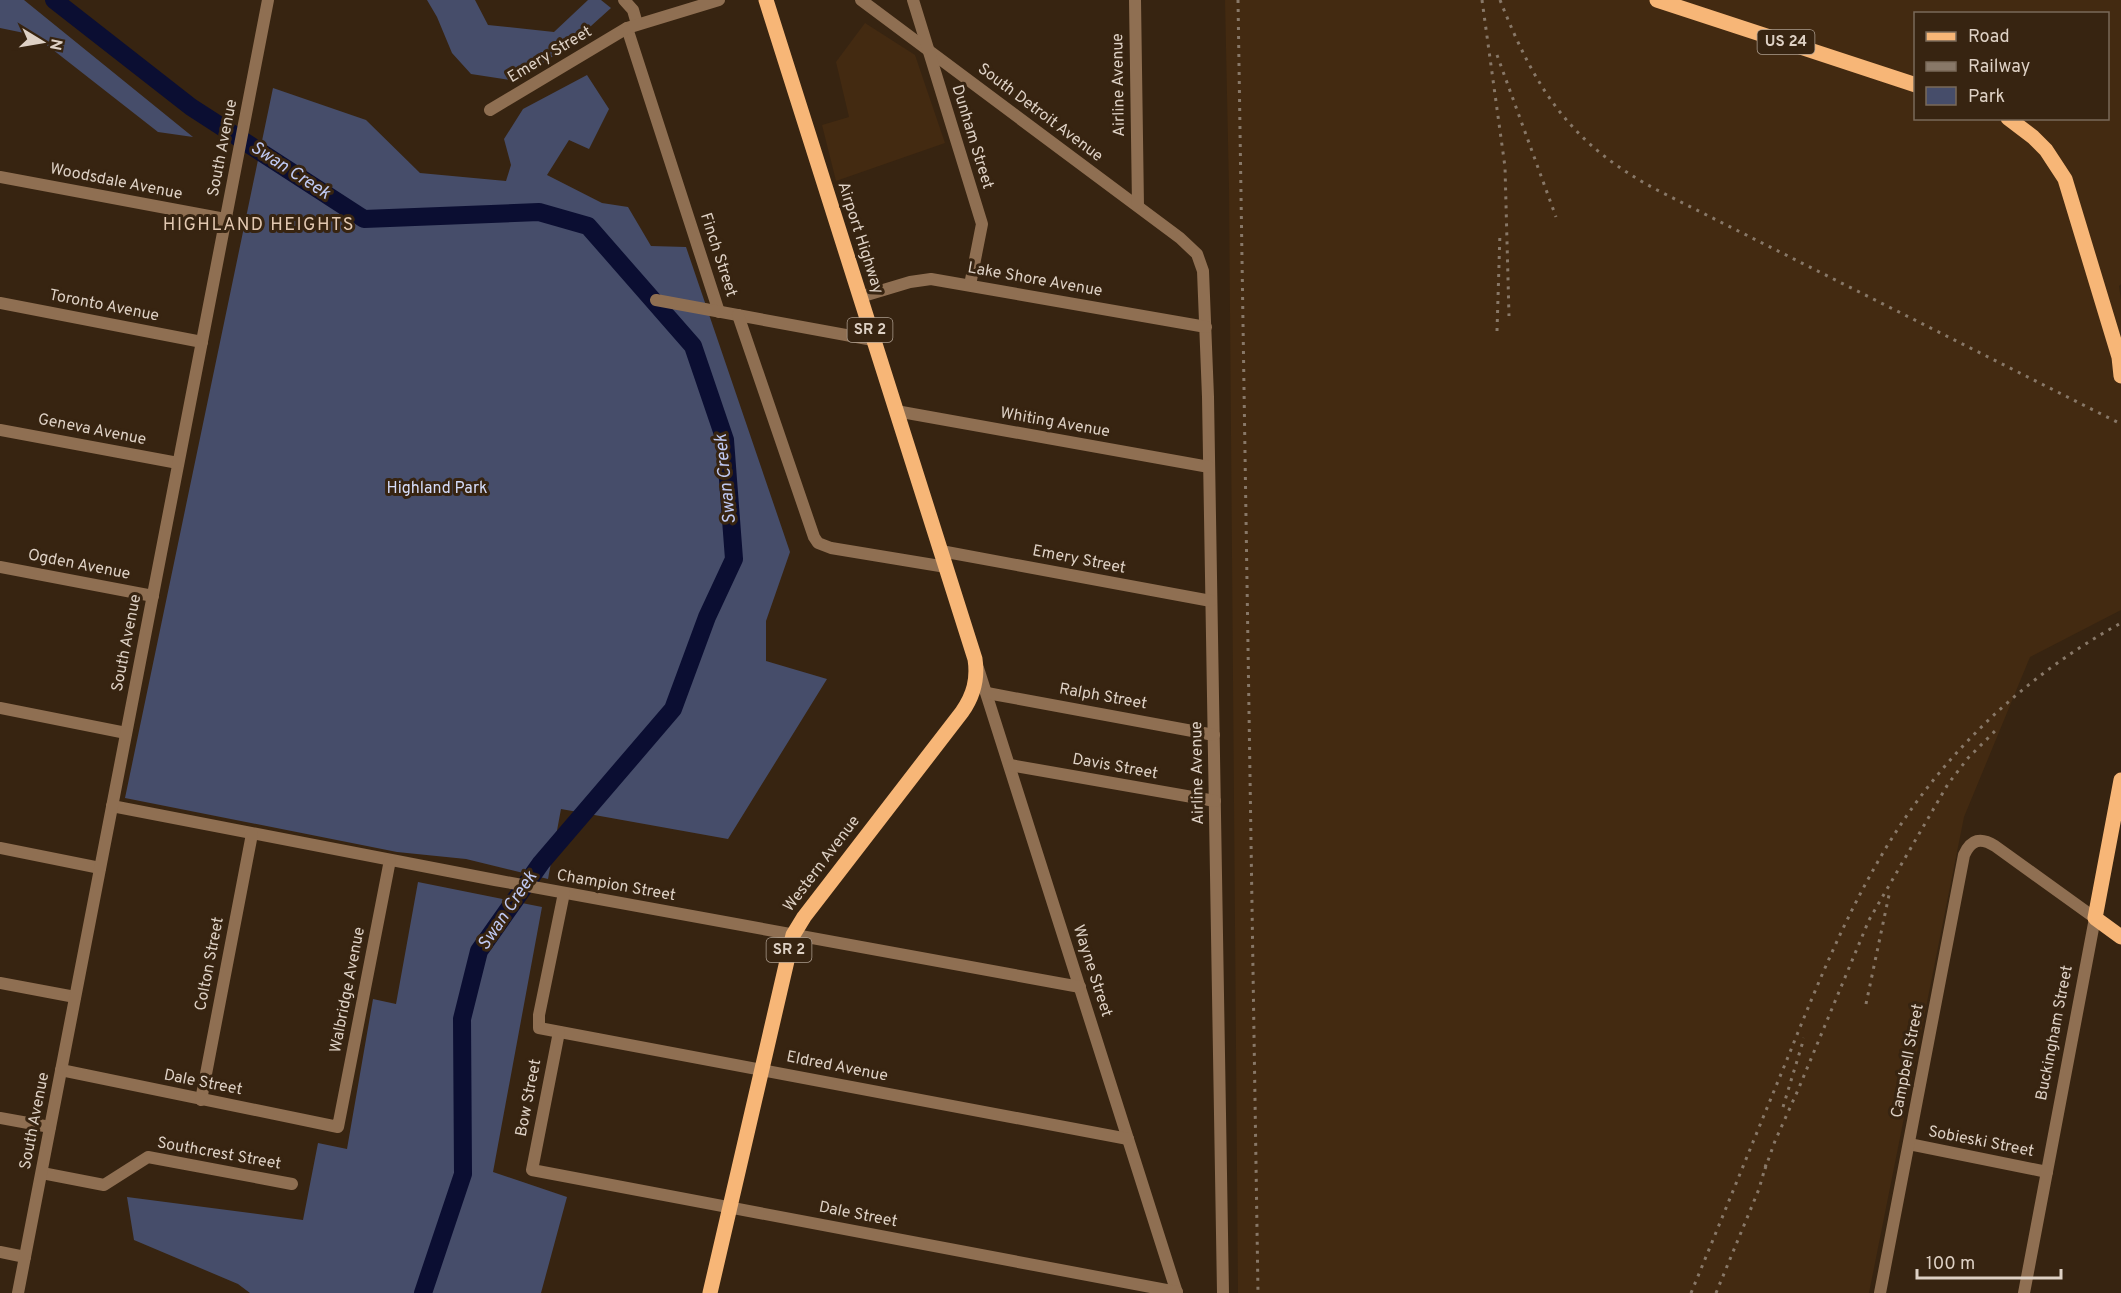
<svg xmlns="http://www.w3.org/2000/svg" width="2121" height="1293" font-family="Overpass,sans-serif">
  <rect width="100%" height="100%" fill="#372411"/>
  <g fill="#432a11" fill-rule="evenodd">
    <path d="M 1225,0 L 2121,0 L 2121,284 L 2119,286 L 2121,300 L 2121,610 L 2030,657 L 1964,817 L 1869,1293 L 1238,1293 L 1229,189 ZM 1916,14 L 2108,14 L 2108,118 L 1916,118 Z"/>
    <path d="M 865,23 L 915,55 L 945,143 L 836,181 L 822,125 L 849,117 L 836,62 Z"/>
  </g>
  <g fill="#464d6a">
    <path d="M 0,0 L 24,0 L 193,137 L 158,132 L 34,35 L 0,28 Z"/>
    <path d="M 427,0 L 475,0 L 488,25 L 554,32 L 588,0 L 601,0 L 611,8 L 571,44 L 516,81 L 471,74 L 452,53 L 437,17 Z"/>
    <path d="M 587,75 L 609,109 L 589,149 L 569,140 L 547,175 L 602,203 L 628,207 L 651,246 L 686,247 L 790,552 L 766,621 L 766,661 L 827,679 L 728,839 L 561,809 L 548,879 L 466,859 L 397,852 L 125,798 L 273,88 L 366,120 L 420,173 L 506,181 L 511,165 L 504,139 L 523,109 Z"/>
    <path d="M 418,882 L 542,907 L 493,1172 L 567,1197 L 541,1293 L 250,1293 L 238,1284 L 134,1240 L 127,1197 L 303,1220 L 318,1143 L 347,1149 L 373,999 L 396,1004 Z"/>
  </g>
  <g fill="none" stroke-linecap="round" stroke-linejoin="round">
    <path stroke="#0b0e32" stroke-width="18" d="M 54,0 L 191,107 L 364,219 L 539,212 L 588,226 L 693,346 L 725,440 L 734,559 L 707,617 L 673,709 L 541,863 L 479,951 L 462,1019 L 463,1174 L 423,1293"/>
    <g stroke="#8f6f52" stroke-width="12">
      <path d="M 624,0 L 633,10 L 637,24"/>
      <path d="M 861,0 L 1180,238 L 1197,254 L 1203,271 L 1208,397 L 1223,1293"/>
      <path d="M 913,0 L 982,224 L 970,285"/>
      <path d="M 1135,0 L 1138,206"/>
      <path d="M 627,28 L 719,312"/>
      <path d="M 490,110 L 627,28 L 719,0"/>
      <path d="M 0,177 L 225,219"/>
      <path d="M 860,297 L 910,282 L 931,279 L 1206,327"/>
      <path d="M 656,300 L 873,340"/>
      <path d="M 0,303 L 202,342"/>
      <path d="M 738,315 L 814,537 L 818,543 L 831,548 L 946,567"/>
      <path d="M 896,411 L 1209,467"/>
      <path d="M 0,430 L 178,463"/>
      <path d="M 941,551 L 1211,601"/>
      <path d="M 0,567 L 153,596"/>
      <path d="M 978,668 L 1177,1293"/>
      <path d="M 987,693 L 1214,735"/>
      <path d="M 0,708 L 126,733"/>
      <path d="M 1010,765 L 1215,801"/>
      <path d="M 112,806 L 495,880 L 1080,987"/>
      <path d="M 0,848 L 100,868"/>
      <path d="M 564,893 L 539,1015 L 539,1028 L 1128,1139"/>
      <path d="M 0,983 L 75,997"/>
      <path d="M 559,1032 L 532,1170 L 1177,1292"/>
      <path d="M 61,1070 L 338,1127 L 390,860"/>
      <path d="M 201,1100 L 252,834"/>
      <path d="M 0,1118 L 50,1127"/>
      <path d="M 1909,1144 L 2047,1172"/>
      <path d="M 42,1173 L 104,1185 L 148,1157 L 292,1184"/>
      <path d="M 0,1252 L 25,1257"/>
      <path d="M 18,1293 L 268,0"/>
      <path d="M 1880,1293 L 1964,855 C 1971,839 1981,837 1995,846 L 2095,918 L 2024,1293"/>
    </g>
    <g stroke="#f7b677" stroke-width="15">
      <path d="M 1657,0 L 1916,85"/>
      <path d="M 2008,118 L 2033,137 L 2046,150 L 2065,179 L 2119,357 L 2121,376"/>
      <path d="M 2121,780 L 2095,918 L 2121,937"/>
      <path d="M 710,1293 L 793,935 L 804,917 L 962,712 C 974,695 978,679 975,659 L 766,0"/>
    </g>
    <g stroke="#887868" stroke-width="3" stroke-dasharray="3 6" stroke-linecap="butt">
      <path d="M 1238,0 L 1258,1293"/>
      <path d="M 1482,0 L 1505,167 L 1509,316"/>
      <path d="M 1500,0 C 1536,91 1572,146 1661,192 L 2121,424"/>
      <path d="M 1497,55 L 1556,217"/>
      <path d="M 1497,331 L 1500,232"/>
      <path d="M 1866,1004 L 1889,895"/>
      <path d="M 1783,1107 L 1804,1038"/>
      <path d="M 1765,1169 L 1775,1141 L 1798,1090 L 1869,920 L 1948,784 L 1968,758 L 1999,727"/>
      <path d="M 1691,1293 C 1723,1216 1754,1139 1786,1062 C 1813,995 1840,928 1876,865 C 1933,763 2019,679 2121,623"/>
      <path d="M 1716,1293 L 1759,1189 L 1767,1161"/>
    </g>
  </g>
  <g text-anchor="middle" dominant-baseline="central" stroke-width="6" stroke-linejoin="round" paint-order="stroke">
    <g fill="#372411" stroke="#ac9d8f" stroke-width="1.5">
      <rect x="1757.5" y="30" width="57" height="24" rx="4.5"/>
      <rect x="847.5" y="318" width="45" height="24" rx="4.5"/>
      <rect x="766.5" y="938" width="45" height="24" rx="4.5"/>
    </g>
    <g font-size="15" font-weight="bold" fill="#ded1c5">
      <text x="1786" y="42">US 24</text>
      <text x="870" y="330">SR 2</text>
      <text x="789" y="950">SR 2</text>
    </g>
    <g font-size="16" fill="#ded1c5" stroke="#372411">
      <text transform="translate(550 55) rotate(-31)">Emery Street</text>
      <text transform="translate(1119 85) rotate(-91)">Airline Avenue</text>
      <text transform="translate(1040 113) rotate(37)">South Detroit Avenue</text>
      <text transform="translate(972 137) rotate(73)">Dunham Street</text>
      <text transform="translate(223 148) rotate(-79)">South Avenue</text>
      <text transform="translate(116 182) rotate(11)">Woodsdale Avenue</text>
      <text transform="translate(860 238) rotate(72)">Airport Highway</text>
      <text transform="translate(718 255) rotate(72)">Finch Street</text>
      <text transform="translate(1035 280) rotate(10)">Lake Shore Avenue</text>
      <text transform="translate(104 306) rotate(11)">Toronto Avenue</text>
      <text transform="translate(1055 423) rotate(10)">Whiting Avenue</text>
      <text transform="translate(92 430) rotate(11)">Geneva Avenue</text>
      <text transform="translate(1079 560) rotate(11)">Emery Street</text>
      <text transform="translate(79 565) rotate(11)">Ogden Avenue</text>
      <text transform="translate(127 643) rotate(-79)">South Avenue</text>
      <text transform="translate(1103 697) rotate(10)">Ralph Street</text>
      <text transform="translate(1115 767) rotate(10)">Davis Street</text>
      <text transform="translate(1198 773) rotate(-91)">Airline Avenue</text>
      <text transform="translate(822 864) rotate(-53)">Western Avenue</text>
      <text transform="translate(616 886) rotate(10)">Champion Street</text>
      <text transform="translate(210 964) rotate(-79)">Colton Street</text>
      <text transform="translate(1092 971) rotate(72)">Wayne Street</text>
      <text transform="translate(348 990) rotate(-79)">Walbridge Avenue</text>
      <text transform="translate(2055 1033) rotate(-79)">Buckingham Street</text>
      <text transform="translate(1908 1061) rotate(-79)">Campbell Street</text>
      <text transform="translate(837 1067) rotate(11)">Eldred Avenue</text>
      <text transform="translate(203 1083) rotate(11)">Dale Street</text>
      <text transform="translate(529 1098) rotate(-79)">Bow Street</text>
      <text transform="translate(35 1121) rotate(-79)">South Avenue</text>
      <text transform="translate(1981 1142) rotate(11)">Sobieski Street</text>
      <text transform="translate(219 1154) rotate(10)">Southcrest Street</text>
      <text transform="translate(858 1215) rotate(11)">Dale Street</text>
    </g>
    <g font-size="16" fill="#d5dcf9" stroke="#372411">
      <text x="437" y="489">Highland Park</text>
    </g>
    <g font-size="18" font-style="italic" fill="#bfc9f3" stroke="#372411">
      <text transform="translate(290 171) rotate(33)">Swan Creek</text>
      <text transform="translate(726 479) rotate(-96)">Swan Creek</text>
      <text transform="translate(508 911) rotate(-56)">Swan Creek</text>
    </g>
    <g font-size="18" letter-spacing="1.5" fill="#e2c8b1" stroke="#372411">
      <text x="259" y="225">HIGHLAND HEIGHTS</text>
    </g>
  </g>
  <rect x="1914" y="12" width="195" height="108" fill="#372411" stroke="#7a6959" stroke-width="1.5"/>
  <rect x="1926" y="32" width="30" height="9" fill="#f7b677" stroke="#7a6959" stroke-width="1.5"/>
  <text x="1968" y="42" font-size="18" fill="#ded1c5">Road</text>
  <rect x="1926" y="62" width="30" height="9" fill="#887868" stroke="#7a6959" stroke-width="1.5"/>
  <text x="1968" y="72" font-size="18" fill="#ded1c5">Railway</text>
  <rect x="1926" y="87" width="30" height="18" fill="#464d6a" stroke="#7a6959" stroke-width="1.5"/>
  <text x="1968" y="102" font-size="18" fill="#ded1c5">Park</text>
  <g transform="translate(42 42) rotate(101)" stroke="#372411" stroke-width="4.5" paint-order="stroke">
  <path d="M0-4.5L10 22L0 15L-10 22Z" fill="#ded1c5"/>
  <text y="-9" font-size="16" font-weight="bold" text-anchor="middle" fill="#ded1c5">N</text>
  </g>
  <path d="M1917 1269v9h144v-9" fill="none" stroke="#ded1c5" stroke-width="3"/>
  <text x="1926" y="1269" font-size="18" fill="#ded1c5" stroke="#372411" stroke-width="4.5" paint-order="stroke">100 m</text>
</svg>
